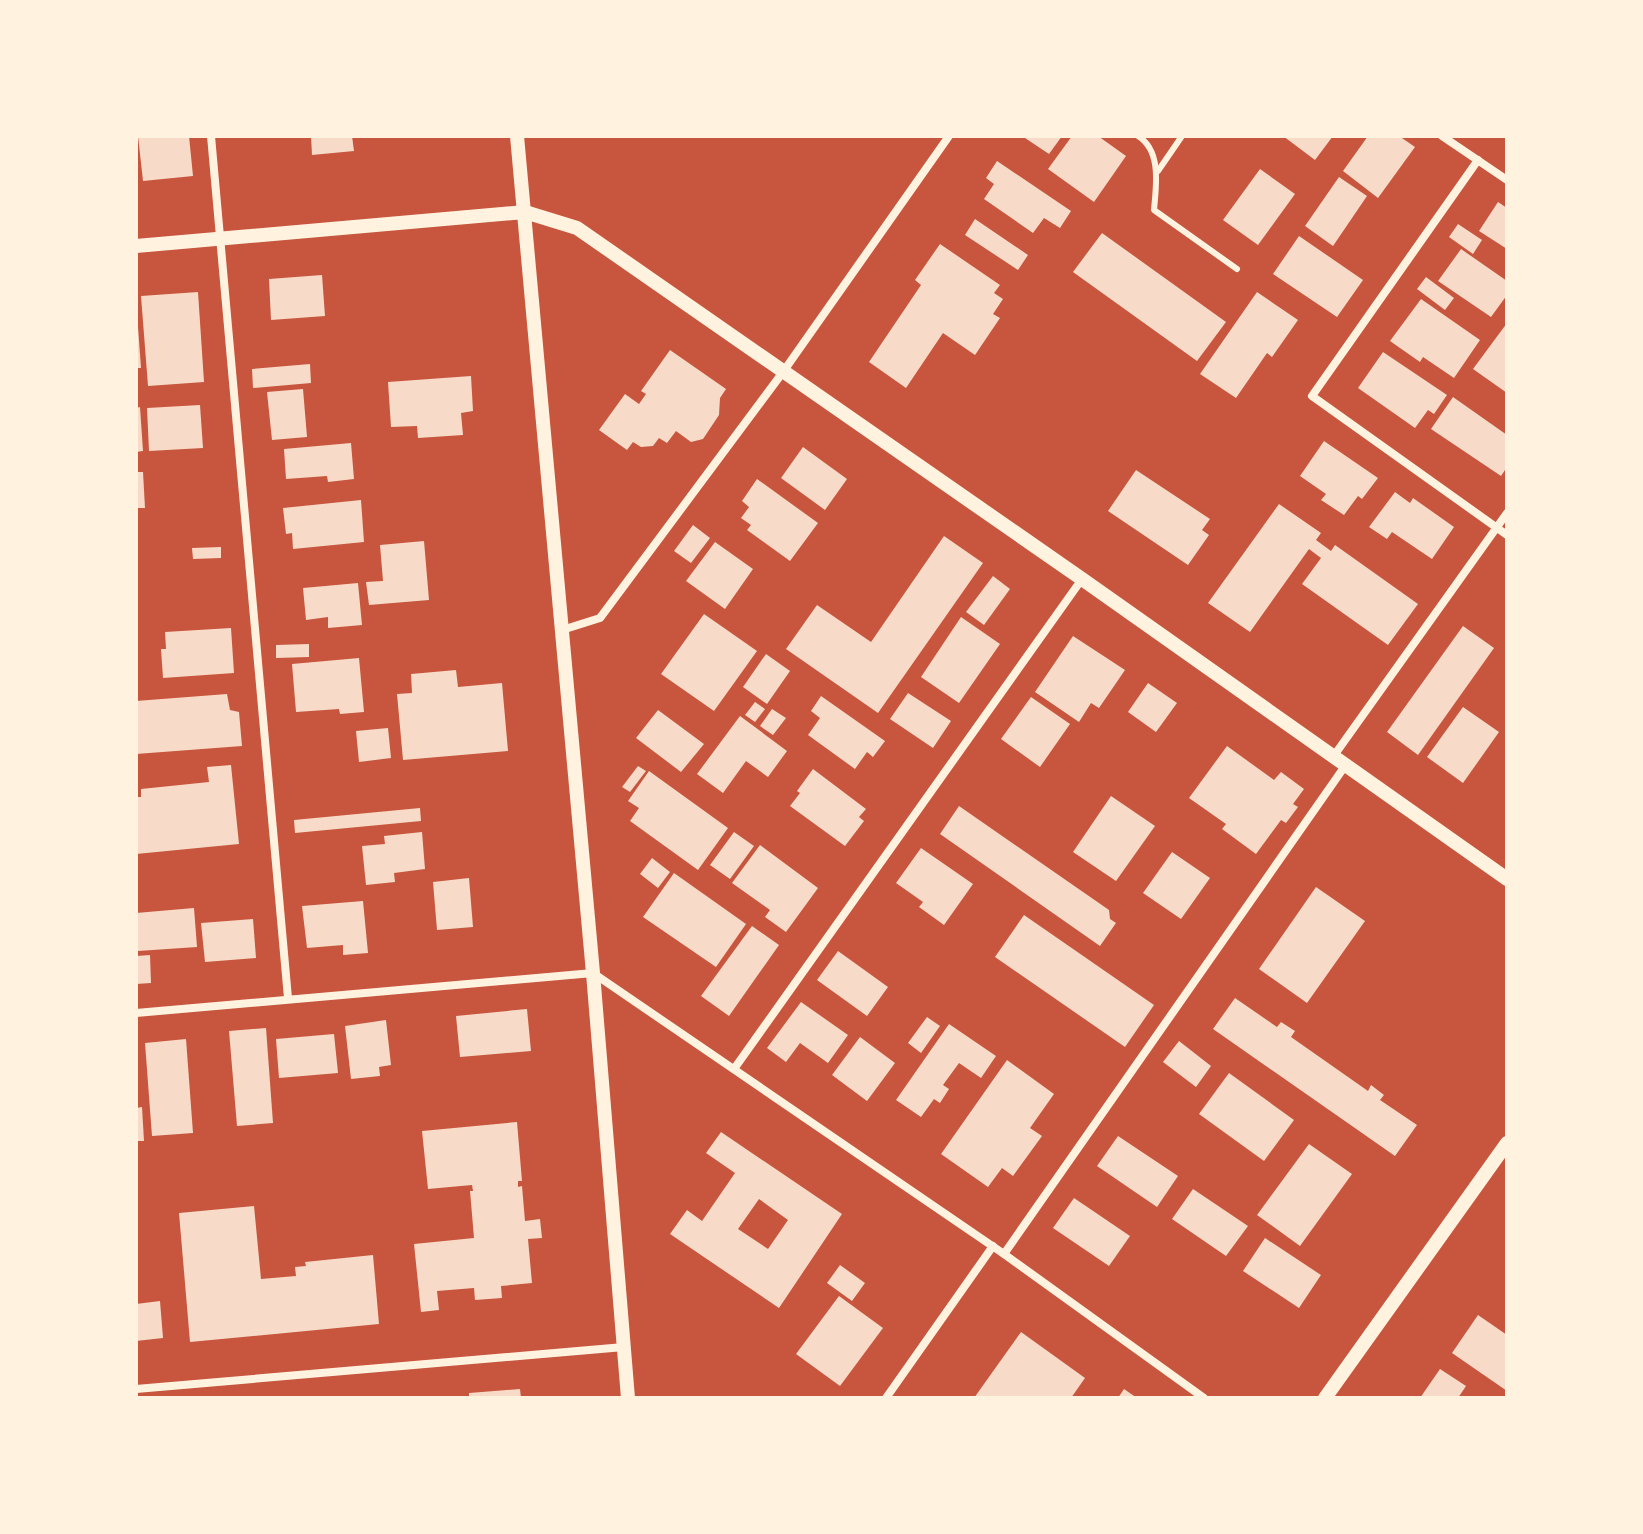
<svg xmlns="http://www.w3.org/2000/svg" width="1643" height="1534" font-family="Quicksand,sans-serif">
  <rect width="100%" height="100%" fill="#c8553d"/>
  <g fill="#f7dbc8" fill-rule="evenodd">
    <path d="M 138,136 L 189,136 L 193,176 L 143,181 Z"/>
    <path d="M 311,136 L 352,136 L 354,151 L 312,155 Z"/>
    <path d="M 1022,136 L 1062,136 L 1049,154 Z"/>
    <path d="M 1072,136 L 1098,136 L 1126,156 L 1094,202 L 1048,169 Z"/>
    <path d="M 1283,136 L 1333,136 L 1315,160 Z"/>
    <path d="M 1368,136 L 1399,136 L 1415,147 L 1378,198 L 1343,171 Z"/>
    <path d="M 997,161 L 1071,211 L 1060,228 L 1044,218 L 1033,233 L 984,199 L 994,184 L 986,178 Z"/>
    <path d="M 1260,169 L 1295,194 L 1258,245 L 1223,220 Z"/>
    <path d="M 1339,177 L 1367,196 L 1333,246 L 1305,226 Z"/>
    <path d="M 1498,202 L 1507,208 L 1507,249 L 1479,231 Z"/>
    <path d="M 975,219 L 1028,255 L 1018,270 L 965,235 Z"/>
    <path d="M 1458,224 L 1482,240 L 1473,254 L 1449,237 Z"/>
    <path d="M 1102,233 L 1226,322 L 1197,361 L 1073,272 Z"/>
    <path d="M 1299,236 L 1363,280 L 1337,317 L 1273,274 Z"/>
    <path d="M 940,244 L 1000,285 L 994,293 L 1003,299 L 993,314 L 1000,318 L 975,355 L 943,333 L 906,388 L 869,362 L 921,285 L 915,280 Z"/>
    <path d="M 1461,249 L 1507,281 L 1507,295 L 1491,317 L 1438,281 Z"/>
    <path d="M 322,275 L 325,316 L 271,320 L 269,279 Z"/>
    <path d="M 1426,277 L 1454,298 L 1445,310 L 1417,289 Z"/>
    <path d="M 198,292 L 204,382 L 148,386 L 141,296 Z"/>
    <path d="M 1257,292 L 1298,320 L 1272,357 L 1267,353 L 1236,398 L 1200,374 Z"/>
    <path d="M 1421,299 L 1480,340 L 1454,378 L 1423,357 L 1420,362 L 1390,341 Z"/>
    <path d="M 1507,323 L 1507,393 L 1473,369 Z"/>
    <path d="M 136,327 L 138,327 L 141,368 L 136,368 Z"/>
    <path d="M 670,350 L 726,389 L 720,398 L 719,415 L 703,439 L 691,442 L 676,431 L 667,443 L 659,438 L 653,446 L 641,447 L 633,442 L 627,450 L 599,430 L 625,394 L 639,404 L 646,394 L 641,391 Z"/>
    <path d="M 1383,352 L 1447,395 L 1434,414 L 1428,410 L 1415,428 L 1358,388 Z"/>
    <path d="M 310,364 L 311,383 L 253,388 L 252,369 Z"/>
    <path d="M 471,376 L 473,411 L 461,413 L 463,435 L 418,438 L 417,426 L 391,427 L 388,382 Z"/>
    <path d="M 303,389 L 307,437 L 272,440 L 267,392 Z"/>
    <path d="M 1453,397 L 1507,435 L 1507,467 L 1501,476 L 1431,429 Z"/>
    <path d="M 200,405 L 203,448 L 149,451 L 147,408 Z"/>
    <path d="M 140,407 L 143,451 L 136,452 L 136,408 Z"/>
    <path d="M 1324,441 L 1378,478 L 1362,499 L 1358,496 L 1344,515 L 1321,500 L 1326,494 L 1300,476 Z"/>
    <path d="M 351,443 L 354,479 L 328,482 L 327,476 L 286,479 L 284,449 Z"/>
    <path d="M 803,447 L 847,479 L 825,510 L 781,478 Z"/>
    <path d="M 1136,470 L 1210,519 L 1202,530 L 1209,535 L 1188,565 L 1108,511 Z"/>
    <path d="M 136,472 L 143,472 L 145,508 L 136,508 Z"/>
    <path d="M 757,479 L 818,523 L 790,561 L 747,530 L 751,525 L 741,518 L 749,507 L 742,501 Z"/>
    <path d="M 1395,492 L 1410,503 L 1413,498 L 1454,527 L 1432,559 L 1392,532 L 1387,539 L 1369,527 Z"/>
    <path d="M 361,500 L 364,542 L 293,549 L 292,533 L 286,534 L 283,508 Z"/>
    <path d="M 1279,504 L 1321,533 L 1316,540 L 1331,551 L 1335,545 L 1418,604 L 1388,645 L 1302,584 L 1321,558 L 1309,549 L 1250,632 L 1208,603 Z"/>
    <path d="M 693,525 L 710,538 L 691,563 L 674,551 Z"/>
    <path d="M 944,536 L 983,563 L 878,713 L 786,649 L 817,605 L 871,642 Z"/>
    <path d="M 424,541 L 429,600 L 369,605 L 366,582 L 383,581 L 380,545 Z"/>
    <path d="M 715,542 L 753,569 L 725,609 L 686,581 Z"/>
    <path d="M 221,547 L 221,558 L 193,559 L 192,548 Z"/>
    <path d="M 993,576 L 1010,589 L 984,625 L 966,612 Z"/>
    <path d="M 358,583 L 362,625 L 328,628 L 328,617 L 306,620 L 303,588 Z"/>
    <path d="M 704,614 L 757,651 L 714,711 L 661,674 Z"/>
    <path d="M 961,617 L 1000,644 L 959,703 L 921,677 Z"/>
    <path d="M 1463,626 L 1494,648 L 1418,755 L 1387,732 Z"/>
    <path d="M 231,628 L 234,673 L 163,678 L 161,649 L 166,649 L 165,632 Z"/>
    <path d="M 1073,636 L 1125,670 L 1099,708 L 1091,703 L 1079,722 L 1035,692 Z"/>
    <path d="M 309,644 L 309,657 L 276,658 L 276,645 Z"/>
    <path d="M 766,654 L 790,671 L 767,704 L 743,687 Z"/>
    <path d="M 359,658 L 364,712 L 340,714 L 339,709 L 296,712 L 292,664 Z"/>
    <path d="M 456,670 L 458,687 L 502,683 L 508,751 L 403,760 L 397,694 L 412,693 L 411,674 Z"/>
    <path d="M 1148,683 L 1177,703 L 1156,732 L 1128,712 Z"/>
    <path d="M 908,693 L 951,721 L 933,748 L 890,719 Z"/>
    <path d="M 227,694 L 230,710 L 239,712 L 242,746 L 136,754 L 136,701 Z"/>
    <path d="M 821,696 L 885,741 L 873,757 L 867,752 L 855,769 L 808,735 L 820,718 L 811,711 Z"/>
    <path d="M 1031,697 L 1070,724 L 1040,767 L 1001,739 Z"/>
    <path d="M 755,702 L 765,709 L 755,722 L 745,715 Z"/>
    <path d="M 1463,707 L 1499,732 L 1463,783 L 1427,757 Z"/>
    <path d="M 772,709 L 786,718 L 773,735 L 760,726 Z"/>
    <path d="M 658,710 L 704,744 L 681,772 L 636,738 Z"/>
    <path d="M 740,716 L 787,751 L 768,777 L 746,761 L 723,793 L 697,774 Z"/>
    <path d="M 388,728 L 391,758 L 359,762 L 356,731 Z"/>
    <path d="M 1227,746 L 1274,780 L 1281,772 L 1304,789 L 1293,804 L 1298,807 L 1286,823 L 1281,820 L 1256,854 L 1222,829 L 1226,824 L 1189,798 Z"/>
    <path d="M 231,765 L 239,844 L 136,854 L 136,797 L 141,797 L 141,789 L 209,782 L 207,767 Z"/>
    <path d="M 638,766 L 646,771 L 630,792 L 622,787 Z"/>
    <path d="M 813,769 L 866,809 L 859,817 L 864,821 L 845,846 L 790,806 L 800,793 L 797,791 Z"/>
    <path d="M 649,771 L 728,828 L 698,870 L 630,821 L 639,808 L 628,801 Z"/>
    <path d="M 1111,796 L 1155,826 L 1116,881 L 1073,852 Z"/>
    <path d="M 959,806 L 1109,910 L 1110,919 L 1116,923 L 1100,946 L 940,834 Z"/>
    <path d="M 420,808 L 421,821 L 295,833 L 294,820 Z"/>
    <path d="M 422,832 L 425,869 L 394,873 L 395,882 L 366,885 L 362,846 L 385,844 L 384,836 Z"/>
    <path d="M 734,832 L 754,846 L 730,879 L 710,865 Z"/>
    <path d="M 760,845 L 818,888 L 786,932 L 765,917 L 770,910 L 732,883 Z"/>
    <path d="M 921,848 L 973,884 L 944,925 L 919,907 L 923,902 L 896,883 Z"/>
    <path d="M 1172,852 L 1210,878 L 1181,919 L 1143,893 Z"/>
    <path d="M 652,858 L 670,872 L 658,888 L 640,874 Z"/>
    <path d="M 674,873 L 746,924 L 716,967 L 643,917 Z"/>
    <path d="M 469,878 L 473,927 L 437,930 L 433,882 Z"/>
    <path d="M 1316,887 L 1365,921 L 1307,1003 L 1259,969 Z"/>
    <path d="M 363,901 L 368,953 L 343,955 L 343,945 L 307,948 L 302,906 Z"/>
    <path d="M 194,908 L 197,947 L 138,951 L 136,913 Z"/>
    <path d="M 1024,915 L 1154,1005 L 1125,1047 L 995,957 Z"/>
    <path d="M 253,919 L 256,958 L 205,962 L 201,923 Z"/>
    <path d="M 752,926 L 779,945 L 729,1016 L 701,996 Z"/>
    <path d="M 838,951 L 888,987 L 867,1016 L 817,980 Z"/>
    <path d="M 150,955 L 151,983 L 136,984 L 136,956 Z"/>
    <path d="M 1235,998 L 1277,1027 L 1281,1022 L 1295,1031 L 1291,1037 L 1368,1091 L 1371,1085 L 1384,1095 L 1380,1100 L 1417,1125 L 1395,1156 L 1213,1029 Z"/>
    <path d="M 801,1002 L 848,1035 L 828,1063 L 800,1043 L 786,1062 L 767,1048 Z"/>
    <path d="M 527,1009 L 531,1051 L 460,1057 L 456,1016 Z"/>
    <path d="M 927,1017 L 940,1026 L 921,1053 L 908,1043 Z"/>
    <path d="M 386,1020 L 391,1065 L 379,1067 L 380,1076 L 351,1079 L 345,1026 Z"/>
    <path d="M 949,1024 L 996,1056 L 981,1078 L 959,1063 L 943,1085 L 949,1089 L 940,1103 L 934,1099 L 921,1117 L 896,1100 Z"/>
    <path d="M 266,1028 L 273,1123 L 237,1126 L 229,1031 Z"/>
    <path d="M 334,1034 L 338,1073 L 279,1078 L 276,1039 Z"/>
    <path d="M 860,1037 L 895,1063 L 867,1101 L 832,1075 Z"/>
    <path d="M 186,1039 L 193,1133 L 152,1136 L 145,1043 Z"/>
    <path d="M 1179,1041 L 1211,1066 L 1196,1087 L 1163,1062 Z"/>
    <path d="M 1007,1060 L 1054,1094 L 1030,1128 L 1042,1136 L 1013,1176 L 1002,1168 L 988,1187 L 941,1154 Z"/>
    <path d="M 1229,1073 L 1294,1120 L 1264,1161 L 1199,1114 Z"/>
    <path d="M 142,1107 L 144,1141 L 136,1141 L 136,1108 Z"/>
    <path d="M 517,1122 L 522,1181 L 518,1181 L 518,1187 L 522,1186 L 525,1221 L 540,1219 L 542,1238 L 528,1239 L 532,1283 L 501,1286 L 502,1298 L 475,1300 L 474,1288 L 437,1291 L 439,1310 L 421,1312 L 414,1244 L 474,1238 L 470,1191 L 473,1191 L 472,1185 L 428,1189 L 422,1131 Z"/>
    <path d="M 721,1132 L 842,1214 L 779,1308 L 670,1234 L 687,1210 L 702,1221 L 735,1173 L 706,1153 ZM 759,1199 L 788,1220 L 768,1249 L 738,1229 Z"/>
    <path d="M 1118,1136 L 1178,1176 L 1157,1207 L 1097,1166 Z"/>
    <path d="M 1309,1144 L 1352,1174 L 1300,1246 L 1257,1215 Z"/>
    <path d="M 1193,1189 L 1248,1226 L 1226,1256 L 1172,1219 Z"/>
    <path d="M 1074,1198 L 1130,1236 L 1109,1266 L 1053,1228 Z"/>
    <path d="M 254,1206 L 261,1279 L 296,1276 L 295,1267 L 306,1266 L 305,1262 L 373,1255 L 379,1324 L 190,1342 L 179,1213 Z"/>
    <path d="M 1265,1238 L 1321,1275 L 1299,1308 L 1243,1271 Z"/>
    <path d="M 840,1265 L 865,1283 L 852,1301 L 827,1283 Z"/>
    <path d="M 839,1296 L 883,1328 L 840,1386 L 796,1354 Z"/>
    <path d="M 160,1301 L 163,1338 L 136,1341 L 136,1304 Z"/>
    <path d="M 1478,1315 L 1507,1335 L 1507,1391 L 1452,1353 Z"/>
    <path d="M 1021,1332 L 1085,1378 L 1071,1398 L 974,1398 Z"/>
    <path d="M 1440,1369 L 1466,1386 L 1458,1398 L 1420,1398 Z"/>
    <path d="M 520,1389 L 521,1398 L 469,1398 L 469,1393 Z"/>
    <path d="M 1124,1389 L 1137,1398 L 1118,1398 Z"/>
  </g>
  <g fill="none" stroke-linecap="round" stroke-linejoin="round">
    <g stroke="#fff3e0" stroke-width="6">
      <path d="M 1138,136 C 1162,151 1156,186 1154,210 L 1237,269"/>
      <path d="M 1158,171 L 1182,136"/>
    </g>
    <g stroke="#fff3e0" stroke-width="8">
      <path d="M 211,136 L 288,998"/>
      <path d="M 1442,136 L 1507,180"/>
      <path d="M 1478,160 L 1312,396 L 1507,535"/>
      <path d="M 562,630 L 600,618 L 783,372 L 949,136"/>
      <path d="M 1333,757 L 1507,513"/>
      <path d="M 136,1013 L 593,973 L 1004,1254 L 1204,1398"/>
      <path d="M 734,1069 L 1082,579"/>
      <path d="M 1004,1254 L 1345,766"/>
      <path d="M 136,1389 L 624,1347"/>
      <path d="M 886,1398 L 993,1246"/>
    </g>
    <g stroke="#fff3e0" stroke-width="14">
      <path d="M 517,136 L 593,973 L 628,1398"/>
      <path d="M 136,246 L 525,212 L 577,228 L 1082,579 L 1507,879"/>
      <path d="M 1325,1398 L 1507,1143"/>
    </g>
  </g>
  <rect width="1643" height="1534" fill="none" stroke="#fff3e0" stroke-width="276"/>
</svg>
